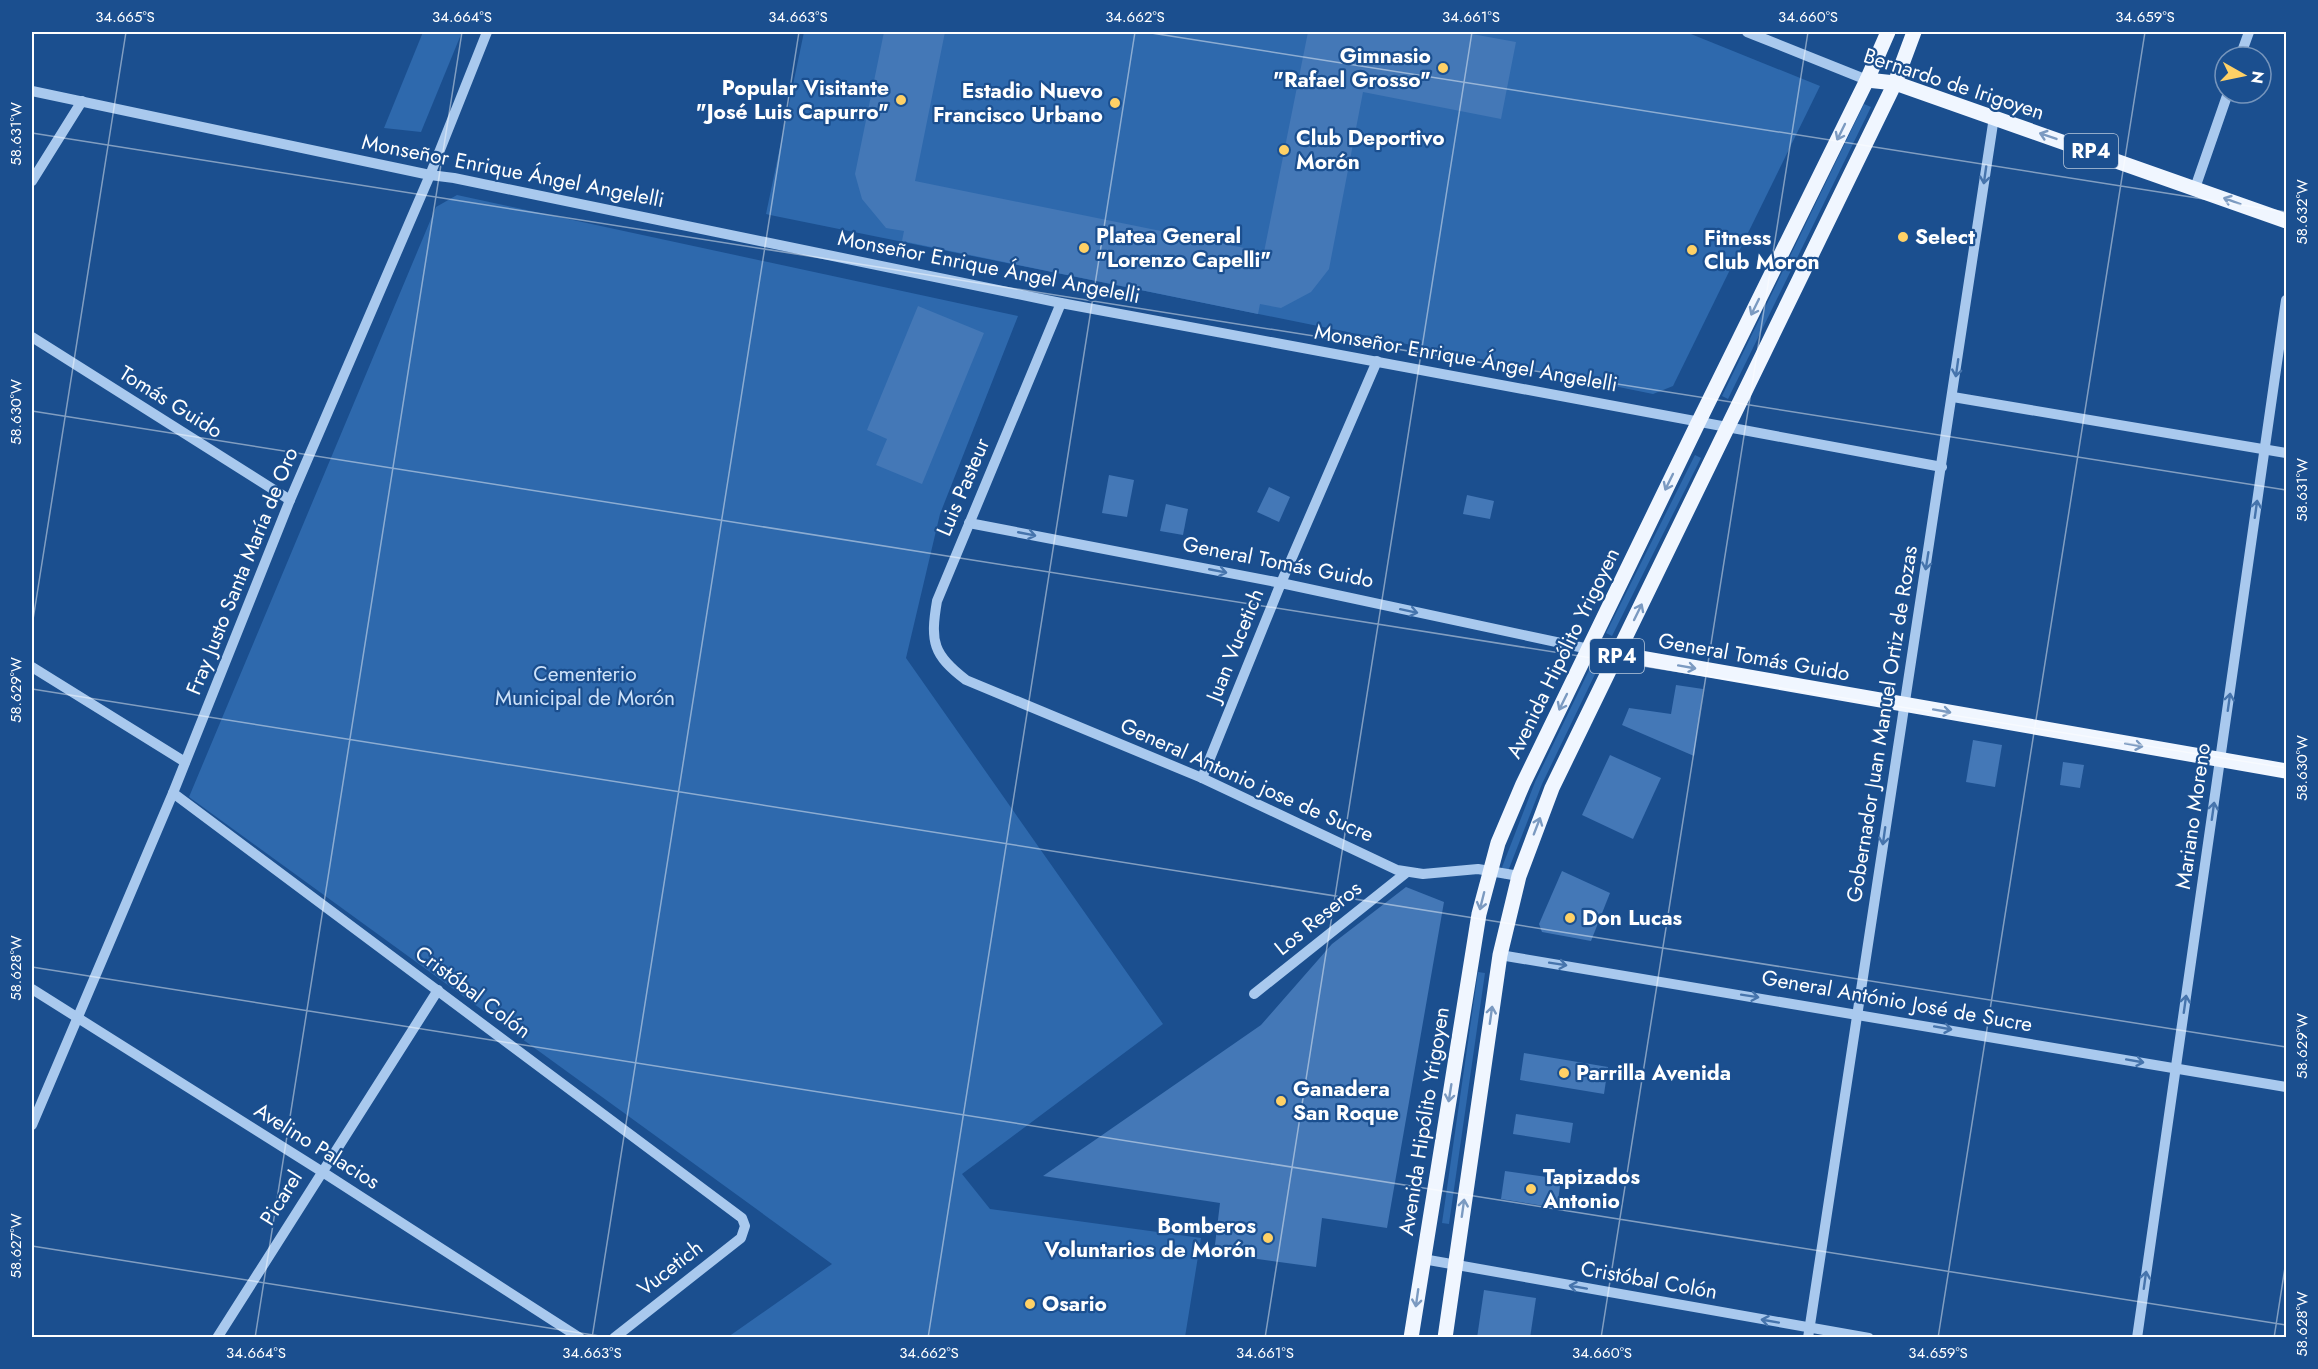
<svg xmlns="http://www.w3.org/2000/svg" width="2318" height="1369" font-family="Jost,sans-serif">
  <rect width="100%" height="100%" fill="#1b4f8f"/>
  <g fill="#2e69ad">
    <path d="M 423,32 L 462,32 L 421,132 L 384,128 Z"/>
    <path d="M 804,32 L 1686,32 L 1820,86 L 1673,386 L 1653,394 L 770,215 L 766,214 Z"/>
    <path d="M 1864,104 L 1871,107 L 1728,399 L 1722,396 Z"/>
    <path d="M 457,195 L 1018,316 L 940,514 L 906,658 L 1163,1024 L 962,1174 L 990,1209 L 1201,1238 L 1185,1337 L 728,1337 L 832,1264 L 189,797 L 436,207 Z"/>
    <path d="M 1695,455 L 1701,458 L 1612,636 L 1606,633 Z"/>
    <path d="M 1593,662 L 1599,666 L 1542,784 L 1505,879 L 1499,875 L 1535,782 Z"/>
    <path d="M 1478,972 L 1485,973 L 1449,1224 L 1442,1223 Z"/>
  </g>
  <g fill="#4478b7">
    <path d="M 884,32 L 945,32 L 915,181 L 1264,252 L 1308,32 L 1461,32 L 1516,42 L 1501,119 L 1363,92 L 1329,269 L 1311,292 L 1281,308 L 1260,304 L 1258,314 L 902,241 L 904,231 L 886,228 L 862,199 L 855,174 Z"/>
    <path d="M 918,306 L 984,333 L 922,484 L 876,465 L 887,439 L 867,430 Z"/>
    <path d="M 1109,475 L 1134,480 L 1127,517 L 1102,513 Z"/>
    <path d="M 1269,487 L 1290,497 L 1279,522 L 1257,512 Z"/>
    <path d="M 1467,495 L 1494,501 L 1490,519 L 1463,514 Z"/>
    <path d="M 1166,504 L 1188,509 L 1183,535 L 1160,531 Z"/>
    <path d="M 1676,685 L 1703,689 L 1694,756 L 1622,725 L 1629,708 L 1671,714 Z"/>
    <path d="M 1973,740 L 2002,745 L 1995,787 L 1966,782 Z"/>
    <path d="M 1610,755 L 1661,778 L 1633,839 L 1582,815 Z"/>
    <path d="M 2063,762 L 2084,765 L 2080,788 L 2060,785 Z"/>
    <path d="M 1562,871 L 1610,893 L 1591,941 L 1542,932 L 1539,924 Z"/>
    <path d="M 1406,887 L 1444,902 L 1387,1228 L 1322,1218 L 1316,1267 L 1214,1253 L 1220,1203 L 1043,1176 L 1261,1025 L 1332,944 Z"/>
    <path d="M 1524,1053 L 1608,1067 L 1604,1094 L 1520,1080 Z"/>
    <path d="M 1516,1114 L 1573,1123 L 1570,1143 L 1513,1134 Z"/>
    <path d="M 1505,1171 L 1561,1179 L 1557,1208 L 1501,1199 Z"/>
    <path d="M 1484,1290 L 1536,1298 L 1530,1338 L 1477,1338 Z"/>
  </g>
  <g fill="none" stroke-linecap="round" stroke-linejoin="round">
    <g stroke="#a9c9ee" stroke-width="10">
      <path d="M 1747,32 L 1867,80"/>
      <path d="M 2240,57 L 2249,32"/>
      <path d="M 32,91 L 430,175 L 454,178 L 1061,303 L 1942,467"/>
      <path d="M 32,181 L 82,101"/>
      <path d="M 2195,188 L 2228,93"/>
      <path d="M 1061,303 L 937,601 C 930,642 933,655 966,680 L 1202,778 L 1397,870 L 1423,874 L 1478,869 L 1519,876"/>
      <path d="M 32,337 L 290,500"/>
      <path d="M 1953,397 L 2286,453"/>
      <path d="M 969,523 L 1281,583 L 1589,649"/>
      <path d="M 32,667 L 185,762"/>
      <path d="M 1202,778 L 1281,583 L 1377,361"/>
      <path d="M 173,793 L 742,1218 L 745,1226 L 741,1238 L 614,1338"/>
      <path d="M 1500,955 L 2286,1087"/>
      <path d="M 32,989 L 321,1171 L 580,1338"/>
      <path d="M 1254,994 L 1407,872"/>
      <path d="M 32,1125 L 173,793 L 290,500 L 430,175 L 487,32"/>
      <path d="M 1423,1259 L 1869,1338"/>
      <path d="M 217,1338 L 438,990"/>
      <path d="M 1808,1338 L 1994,117"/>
      <path d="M 2137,1338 L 2286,300"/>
    </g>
    <g stroke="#f0f6ff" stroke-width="15">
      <path d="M 1867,80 L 1895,83 L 2286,221"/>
      <path d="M 1589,649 L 2286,771"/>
      <path d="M 1411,1338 L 1479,914 L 1498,843 L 1523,784 L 1699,421 L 1867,80 L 1888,32"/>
      <path d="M 1445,1338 L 1500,955 L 1519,876 L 1552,788 L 1895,83 L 1914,32"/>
    </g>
  </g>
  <defs><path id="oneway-shaft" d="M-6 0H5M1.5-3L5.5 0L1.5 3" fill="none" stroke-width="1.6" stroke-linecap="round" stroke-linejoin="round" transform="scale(1.5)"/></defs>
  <g stroke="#7b9ac1">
    <use href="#oneway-shaft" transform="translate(1841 132) rotate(116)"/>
    <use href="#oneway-shaft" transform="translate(2048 136) rotate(-161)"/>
    <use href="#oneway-shaft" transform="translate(2232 201) rotate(-160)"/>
    <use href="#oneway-shaft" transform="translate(1755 307) rotate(116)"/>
    <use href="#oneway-shaft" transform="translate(1669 482) rotate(116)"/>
    <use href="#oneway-shaft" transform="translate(1638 612) rotate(-64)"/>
    <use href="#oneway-shaft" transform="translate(1687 667) rotate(10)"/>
    <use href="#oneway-shaft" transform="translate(1563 702) rotate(116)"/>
    <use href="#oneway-shaft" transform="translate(1942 711) rotate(10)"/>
    <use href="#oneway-shaft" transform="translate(2134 745) rotate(10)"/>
    <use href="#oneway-shaft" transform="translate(1537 826) rotate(-69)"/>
    <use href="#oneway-shaft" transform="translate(1482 901) rotate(104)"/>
    <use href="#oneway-shaft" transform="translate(1491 1015) rotate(-82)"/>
    <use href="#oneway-shaft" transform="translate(1450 1093) rotate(99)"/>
    <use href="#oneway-shaft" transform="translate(1463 1208) rotate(-82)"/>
    <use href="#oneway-shaft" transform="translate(1417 1298) rotate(98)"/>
  </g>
  <g stroke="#4674ac">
    <use href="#oneway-shaft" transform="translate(1985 175) rotate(98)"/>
    <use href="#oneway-shaft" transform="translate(1957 368) rotate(98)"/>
    <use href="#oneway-shaft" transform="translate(2256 509) rotate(-82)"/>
    <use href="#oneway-shaft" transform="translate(1027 534) rotate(11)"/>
    <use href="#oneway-shaft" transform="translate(1927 561) rotate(99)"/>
    <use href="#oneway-shaft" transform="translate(1218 571) rotate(11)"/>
    <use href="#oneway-shaft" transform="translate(1409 611) rotate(12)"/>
    <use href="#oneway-shaft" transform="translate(2229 702) rotate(-82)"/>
    <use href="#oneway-shaft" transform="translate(2213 811) rotate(-82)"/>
    <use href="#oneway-shaft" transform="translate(1884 836) rotate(98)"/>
    <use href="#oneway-shaft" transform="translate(1558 964) rotate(9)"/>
    <use href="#oneway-shaft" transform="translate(1750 996) rotate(9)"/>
    <use href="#oneway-shaft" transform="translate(2185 1004) rotate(-82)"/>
    <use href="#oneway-shaft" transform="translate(1943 1028) rotate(10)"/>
    <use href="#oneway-shaft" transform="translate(2135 1061) rotate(10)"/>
    <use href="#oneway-shaft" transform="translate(2145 1280) rotate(-82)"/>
    <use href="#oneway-shaft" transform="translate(1578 1287) rotate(-170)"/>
    <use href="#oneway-shaft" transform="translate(1770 1321) rotate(-170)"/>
  </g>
  <path fill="none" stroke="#fff" stroke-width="1.5" stroke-opacity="0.45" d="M 1145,32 L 2286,212M 32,133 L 2286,490M 32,411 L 2286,768M 32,626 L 126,32M 32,689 L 2286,1047M 32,967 L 2286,1325M 32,1246 L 612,1338M 255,1338 L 462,32M 592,1338 L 799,32M 928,1338 L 1135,32M 1265,1338 L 1472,32M 1601,1338 L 1808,32M 1938,1338 L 2145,32M 2274,1338 L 2286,1261"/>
  <g fill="#ffd166" stroke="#1b4f8f" stroke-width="2">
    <circle cx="1443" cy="68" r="6"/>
    <circle cx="901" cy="100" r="6"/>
    <circle cx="1115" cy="103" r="6"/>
    <circle cx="1284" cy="150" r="6"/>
    <circle cx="1903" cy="237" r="6"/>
    <circle cx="1084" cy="248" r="6"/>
    <circle cx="1692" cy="250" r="6"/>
    <circle cx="1570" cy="918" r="6"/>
    <circle cx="1564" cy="1073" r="6"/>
    <circle cx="1281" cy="1101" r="6"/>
    <circle cx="1531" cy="1189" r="6"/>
    <circle cx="1268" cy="1238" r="6"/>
    <circle cx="1030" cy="1304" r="6"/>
  </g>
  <g text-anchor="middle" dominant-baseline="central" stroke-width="4.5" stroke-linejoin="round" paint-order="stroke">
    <g fill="#1b4f8f" stroke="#bbcadd" stroke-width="1.5">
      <rect x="2064" y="134" width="54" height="34" rx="4.5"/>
      <rect x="1590" y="639" width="54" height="34" rx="4.5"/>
    </g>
    <g font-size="20" font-weight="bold" fill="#fff">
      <text x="2091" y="151">RP4</text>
      <text x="1617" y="656">RP4</text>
    </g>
    <g font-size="21" font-weight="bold" fill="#fff" stroke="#1b4f8f" text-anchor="start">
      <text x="1431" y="56" text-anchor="end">Gimnasio<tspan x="1431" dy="24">"Rafael Grosso"</tspan></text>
      <text x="889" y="88" text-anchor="end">Popular Visitante<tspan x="889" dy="24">"José Luis Capurro"</tspan></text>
      <text x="1103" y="91" text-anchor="end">Estadio Nuevo<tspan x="1103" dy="24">Francisco Urbano</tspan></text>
      <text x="1296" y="138">Club Deportivo<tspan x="1296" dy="24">Morón</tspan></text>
      <text x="1096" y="236">Platea General<tspan x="1096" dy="24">"Lorenzo Capelli"</tspan></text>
      <text x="1915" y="237">Select</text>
      <text x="1704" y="238">Fitness<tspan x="1704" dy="24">Club Moron</tspan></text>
      <text x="1582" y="918">Don Lucas</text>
      <text x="1576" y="1073">Parrilla Avenida</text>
      <text x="1293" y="1089">Ganadera<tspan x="1293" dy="24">San Roque</tspan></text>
      <text x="1543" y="1177">Tapizados<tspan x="1543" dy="24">Antonio</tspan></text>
      <text x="1256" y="1226" text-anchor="end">Bomberos<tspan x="1256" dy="24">Voluntarios de Morón</tspan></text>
      <text x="1042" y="1304">Osario</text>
    </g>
    <g font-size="21" fill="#fff" stroke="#1b4f8f">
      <text transform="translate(1954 84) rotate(18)">Bernardo de Irigoyen</text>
      <text transform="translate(513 171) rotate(11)">Monseñor Enrique Ángel Angelelli</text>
      <text transform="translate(989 267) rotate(11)">Monseñor Enrique Ángel Angelelli</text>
      <text transform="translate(1466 358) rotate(10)">Monseñor Enrique Ángel Angelelli</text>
      <text transform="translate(171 402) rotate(32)">Tomás Guido</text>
      <text transform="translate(963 487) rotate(-67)">Luis Pasteur</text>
      <text transform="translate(1278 562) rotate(11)">General Tomás Guido</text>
      <text transform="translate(242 571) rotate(-68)">Fray Justo Santa María de Oro</text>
      <text transform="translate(1235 645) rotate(-68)">Juan Vucetich</text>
      <text transform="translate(1563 653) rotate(-64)">Avenida Hipólito Yrigoyen</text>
      <text transform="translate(1754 657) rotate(10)">General Tomás Guido</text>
      <text transform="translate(1882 724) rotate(-81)">Gobernador Juan Manuel Ortiz de Rozas</text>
      <text transform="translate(1247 780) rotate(24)">General Antonio jose de Sucre</text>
      <text transform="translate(2193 816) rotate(-82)">Mariano Moreno</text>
      <text transform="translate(1318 918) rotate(-39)">Los Reseros</text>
      <text transform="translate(473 992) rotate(37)">Cristóbal Colón</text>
      <text transform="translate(1897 1001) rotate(10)">General António José de Sucre</text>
      <text transform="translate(1424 1121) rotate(-81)">Avenida Hipólito Yrigoyen</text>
      <text transform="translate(317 1146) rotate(32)">Avelino Palacios</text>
      <text transform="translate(281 1198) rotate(-58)">Picarel</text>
      <text transform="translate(670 1268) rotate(-38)">Vucetich</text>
      <text transform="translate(1649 1280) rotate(10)">Cristóbal Colón</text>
    </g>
    <g font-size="21" fill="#cfe3fa" stroke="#1b4f8f">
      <text x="585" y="674">Cementerio<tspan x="585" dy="24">Municipal de Morón</tspan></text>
    </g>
  </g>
  <rect width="2318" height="1369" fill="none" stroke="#1b4f8f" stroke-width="66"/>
  <g transform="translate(2243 75) rotate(99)"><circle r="28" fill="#1b4f8f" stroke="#7695bc" stroke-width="1.5"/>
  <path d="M0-4.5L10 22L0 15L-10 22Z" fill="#ffd166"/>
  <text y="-9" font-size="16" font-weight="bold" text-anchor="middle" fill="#ffffff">N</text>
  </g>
  <rect x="33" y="33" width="2252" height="1303" fill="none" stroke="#fff" stroke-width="2"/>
  <g font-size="15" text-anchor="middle" fill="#fff">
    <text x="125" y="22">34.665°S</text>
    <text x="462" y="22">34.664°S</text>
    <text x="798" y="22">34.663°S</text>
    <text x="1135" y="22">34.662°S</text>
    <text x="1471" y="22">34.661°S</text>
    <text x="1808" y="22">34.660°S</text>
    <text x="2145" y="22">34.659°S</text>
    <text transform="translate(16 134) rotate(-90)" y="5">58.631°W</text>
    <text transform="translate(2302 212) rotate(-90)" y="5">58.632°W</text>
    <text transform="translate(16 412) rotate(-90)" y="5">58.630°W</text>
    <text transform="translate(2302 490) rotate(-90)" y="5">58.631°W</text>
    <text transform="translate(16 690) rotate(-90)" y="5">58.629°W</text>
    <text transform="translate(2302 768) rotate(-90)" y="5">58.630°W</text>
    <text transform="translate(16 968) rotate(-90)" y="5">58.628°W</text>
    <text transform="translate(2302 1046) rotate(-90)" y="5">58.629°W</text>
    <text transform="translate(16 1246) rotate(-90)" y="5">58.627°W</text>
    <text transform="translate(2302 1324) rotate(-90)" y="5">58.628°W</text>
    <text x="256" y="1358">34.664°S</text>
    <text x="592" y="1358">34.663°S</text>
    <text x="929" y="1358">34.662°S</text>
    <text x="1265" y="1358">34.661°S</text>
    <text x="1602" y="1358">34.660°S</text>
    <text x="1938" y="1358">34.659°S</text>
  </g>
</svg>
